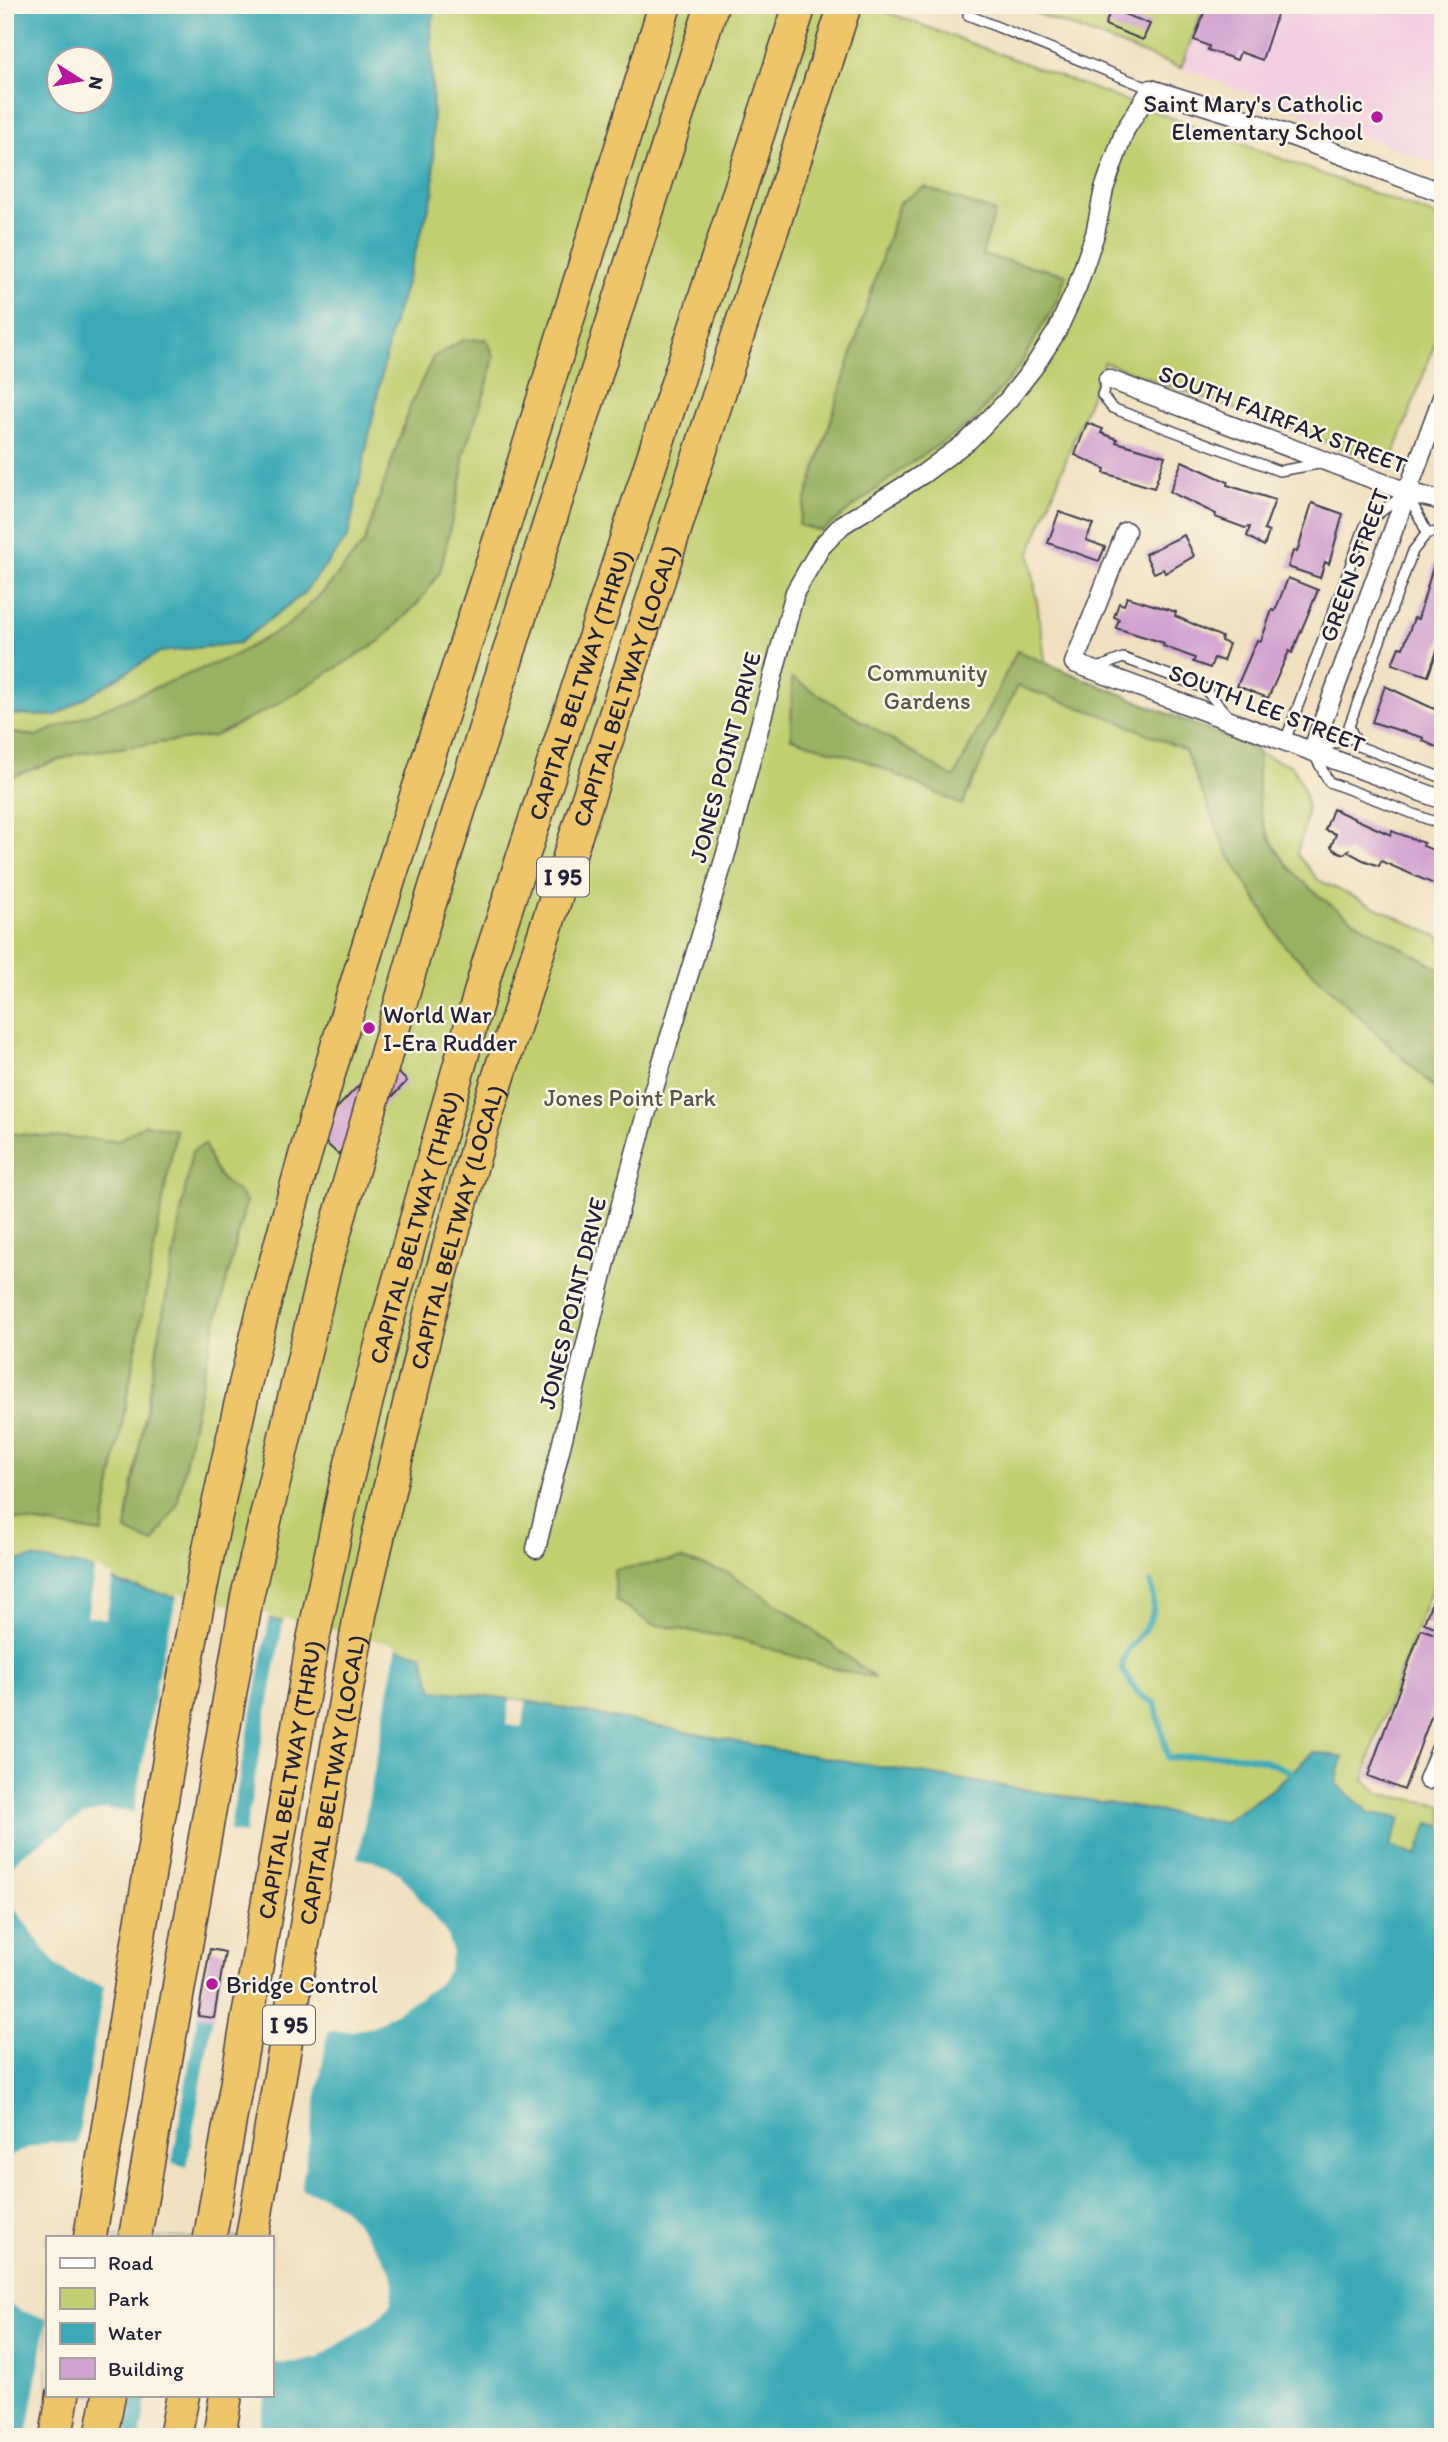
<svg xmlns="http://www.w3.org/2000/svg" width="1448" height="2442" font-family="Itim,sans-serif">
  <rect width="100%" height="100%" fill="#fcf5e5"/>
  <filter id="ink" filterUnits="userSpaceOnUse"><feTurbulence type="fractalNoise" baseFrequency=".0143" numOctaves="2"/><feDisplacementMap in="SourceGraphic" scale="14" xChannelSelector="R" yChannelSelector="G"/><feConvolveMatrix kernelMatrix="1 2 1 2 8 2 1 2 1" color-interpolation-filters="sRGB"/></filter>
  <filter id="wash" filterUnits="userSpaceOnUse"><feTurbulence type="fractalNoise" baseFrequency=".00686" numOctaves="4" result="noise"/><feDisplacementMap in="SourceGraphic" scale="28" xChannelSelector="R" yChannelSelector="G"/><feGaussianBlur stdDeviation="1.57" result="paint"/><feColorMatrix in="noise" values="0 0 0 0 0 0 0 0 0 0 0 0 0 0 0 0 0 1.4 0 .05"/><feComposite in="paint" operator="in"/></filter>
  <g filter="url(#wash)">
    <rect width="100%" height="100%" fill="#f0e0c0"/>
    <path fill="#f2cfe2" d="M 1204,5 L 1443,5 L 1443,166 L 1181,68 Z"/>
    <g fill="#c1cf71" stroke="#727856" stroke-width="2">
      <path d="M 437,5 L 868,5 L 1443,219 L 1443,322 L 1390,465 L 1104,362 L 1030,553 L 1047,673 L 1292,766 C 1314,802 1307,816 1297,854 L 1318,880 L 1443,939 L 1443,1558 L 1375,1741 L 1364,1780 L 1380,1794 L 1443,1805 L 1443,1826 L 1429,1824 L 1417,1856 L 1389,1846 L 1400,1818 L 1370,1813 L 1335,1784 L 1343,1758 L 1313,1752 L 1275,1787 L 1224,1822 L 784,1751 L 526,1701 L 433,1690 L 422,1654 L 120,1584 C 82,1565 47,1556 5,1562 L 5,714 L 55,716 L 160,652 L 239,643 L 390,335 L 434,190 L 431,26 Z"/>
      <path d="M 1014,5 L 1204,5 L 1181,68 Z"/>
    </g>
    <g fill="#98b263" stroke="#5d6a4f" stroke-width="2">
      <path d="M 924,187 L 995,212 L 982,255 L 1066,274 L 1057,301 L 1018,368 L 973,422 L 909,464 L 822,531 L 798,525 L 899,203 Z"/>
      <path d="M 487,339 L 494,357 L 486,389 L 463,455 L 463,472 L 440,572 L 418,603 L 380,641 L 276,705 L 215,736 L 79,753 L 5,779 L 5,732 L 36,736 L 233,656 L 287,626 L 324,591 L 364,543 L 411,404 L 433,357 L 463,340 Z"/>
      <path d="M 1017,651 L 1258,751 C 1259,770 1256,796 1261,815 C 1284,895 1377,932 1443,971 L 1443,1096 L 1284,945 L 1226,850 L 1185,750 L 1111,718 L 1017,686 L 962,805 L 869,762 L 791,738 L 792,678 L 954,778 Z"/>
      <path d="M 145,1124 L 176,1130 L 102,1533 L 5,1518 L 5,1133 L 118,1141 Z"/>
      <path d="M 205,1144 C 210,1159 213,1173 226,1183 C 235,1190 241,1192 246,1202 L 203,1375 L 177,1505 L 153,1543 L 126,1531 L 128,1511 L 192,1151 Z"/>
      <path d="M 681,1559 L 729,1573 L 792,1614 L 875,1678 L 839,1670 L 739,1639 L 651,1624 L 616,1600 L 614,1570 Z"/>
    </g>
    <g fill="#3aaab6" stroke="#2e6678" stroke-width="2" fill-rule="evenodd">
      <path d="M 5,5 L 437,5 L 431,26 L 434,190 L 390,335 L 348,537 L 303,594 L 239,643 L 160,652 L 55,716 L 5,714 ZM 60,60 L 102,60 L 102,102 L 60,102 Z"/>
      <path d="M 33,1558 L 87,1567 L 120,1584 L 422,1654 L 433,1690 L 526,1701 L 784,1751 L 1224,1822 L 1275,1787 L 1313,1752 L 1343,1757 L 1336,1784 L 1370,1813 L 1401,1818 L 1390,1846 L 1417,1856 L 1429,1823 L 1443,1826 L 1443,2437 L 5,2437 L 5,1562 ZM 47,2237 L 271,2237 L 271,2395 L 47,2395 Z"/>
    </g>
    <g fill="#f0e0c0" fill-rule="evenodd">
      <path d="M 95,1567 L 113,1577 L 106,1619 L 87,1616 Z"/>
      <path d="M 178,1593 L 270,1615 L 229,1832 L 245,1834 L 284,1618 L 397,1645 L 358,1858 L 381,1863 L 400,1874 L 446,1933 L 452,1951 L 448,1971 L 436,1986 L 373,2027 L 351,2031 L 328,2031 L 301,2189 L 323,2196 L 344,2209 L 363,2231 L 388,2265 L 394,2283 L 391,2303 L 379,2318 L 318,2358 L 295,2363 L 271,2363 L 271,2237 L 47,2237 L 47,2395 L 133,2395 L 126,2437 L 27,2437 L 47,2319 L 19,2310 L 5,2302 L 5,2159 L 27,2148 L 49,2142 L 77,2144 L 104,1986 L 76,1978 L 56,1965 L 13,1906 L 6,1889 L 9,1870 L 21,1855 L 84,1815 L 106,1809 L 134,1812 L 160,1663 ZM 199,2006 L 214,2009 L 187,2167 L 172,2163 Z"/>
      <path d="M 510,1699 L 526,1701 L 523,1727 L 506,1725 Z"/>
      <path d="M 148,2395 L 266,2395 L 258,2437 L 140,2437 Z"/>
    </g>
    <g fill="none" stroke-linecap="round" stroke-linejoin="round">
      <path stroke="#3aaab6" stroke-width="6" d="M 1151,1583 C 1164,1636 1122,1637 1122,1669 L 1139,1695 L 1155,1703 L 1168,1758 C 1219,1755 1243,1748 1291,1772"/>
    </g>
    <g id="blocks">
      <g fill="#d1a2d0">
        <path d="M 1207,5 L 1283,5 L 1279,8 L 1262,60 L 1240,52 L 1237,60 L 1208,50 L 1209,46 L 1194,40 Z"/>
        <path d="M 1111,9 L 1150,24 L 1143,40 L 1105,25 Z"/>
        <path d="M 1087,423 L 1103,429 L 1101,433 L 1117,439 L 1116,442 L 1165,456 L 1154,488 L 1104,473 L 1105,469 L 1075,455 Z"/>
        <path d="M 1182,461 L 1228,482 L 1227,485 L 1275,500 L 1264,530 L 1269,532 L 1264,546 L 1247,536 L 1250,527 L 1245,528 L 1215,517 L 1216,514 L 1170,492 Z"/>
        <path d="M 1312,503 L 1343,514 L 1329,564 L 1325,562 L 1320,578 L 1288,567 L 1293,551 L 1297,552 Z"/>
        <path d="M 1059,512 L 1093,524 L 1086,540 L 1105,547 L 1099,561 L 1048,543 Z"/>
        <path d="M 1184,535 L 1194,556 L 1165,573 L 1163,569 L 1154,573 L 1145,554 Z"/>
        <path d="M 1437,553 L 1443,555 L 1443,634 L 1428,676 L 1392,664 L 1399,647 L 1403,648 L 1414,618 L 1418,619 Z"/>
        <path d="M 1288,578 L 1318,590 L 1292,653 L 1289,651 L 1268,698 L 1237,686 L 1257,640 L 1261,641 L 1272,610 L 1275,611 Z"/>
        <path d="M 1127,597 L 1176,612 L 1175,616 L 1222,637 L 1221,641 L 1229,644 L 1223,661 L 1214,658 L 1210,668 L 1193,662 L 1195,658 L 1163,646 L 1164,643 L 1116,628 L 1119,619 L 1114,617 L 1119,603 L 1124,605 Z"/>
        <path d="M 1385,686 L 1443,713 L 1443,750 L 1423,741 L 1424,738 L 1372,722 Z"/>
        <path d="M 1333,809 L 1391,835 L 1392,831 L 1424,843 L 1423,846 L 1443,854 L 1443,888 L 1381,861 L 1379,866 L 1363,860 L 1348,852 L 1350,849 L 1344,854 L 1334,850 L 1331,846 L 1336,834 L 1325,830 Z"/>
        <path d="M 384,1059 L 407,1081 L 338,1154 L 314,1132 Z"/>
        <path d="M 1443,1572 L 1443,1630 L 1424,1623 Z"/>
        <path d="M 1421,1629 L 1443,1637 L 1443,1684 L 1404,1790 L 1368,1776 Z"/>
        <path d="M 210,1949 L 225,1952 L 214,2018 L 198,2016 Z"/>
      </g>
    </g>
  </g>
  <g filter="url(#ink)">
    <use href="#blocks" fill-opacity="0" stroke="#413e4f" stroke-width="2"/>
    <g fill="none" stroke-linecap="round" stroke-linejoin="round">
      <g stroke="#413e4f" stroke-width="12">
        <g id="lane">
          <path d="M 968,15 L 1151,89"/>
          <path d="M 1108,379 L 1102,395 L 1112,408 L 1279,471 L 1324,463"/>
          <path d="M 1443,532 L 1427,533 L 1413,551 L 1349,726 L 1358,746 L 1443,778"/>
          <path d="M 1095,669 L 1123,658 L 1204,688 L 1229,717"/>
          <path d="M 1354,737 L 1312,751 L 1329,782 L 1443,825"/>
          <path d="M 1285,741 L 1366,523 L 1407,492 L 1427,533"/>
        </g>
      </g>
      <g stroke="#413e4f" stroke-width="21">
        <g id="street">
          <path d="M 1108,379 L 1407,492 L 1443,501"/>
          <path d="M 1126,531 L 1074,663 L 1443,800"/>
          <path d="M 1312,751 L 1443,395"/>
          <path d="M 536,1549 L 612,1237 L 644,1121 L 728,847 L 795,592 L 821,547 L 842,525 L 923,474 L 969,440 L 1008,400 L 1033,368 L 1057,331 L 1077,287 L 1095,234 L 1104,189 L 1125,130 L 1151,89 L 1232,114 L 1443,193"/>
          <path d="M 1428,1780 L 1443,1743"/>
        </g>
      </g>
      <g stroke="#413e4f" stroke-width="35">
        <g id="highway">
          <path d="M 90,2237 C 142,1921 188,1602 268,1291 C 335,1033 422,780 504,526 C 559,353 611,179 665,5"/>
          <path d="M 135,2237 L 247,1597 L 325,1267 L 421,932 L 712,5"/>
          <path id="s1" d="M 210,2237 L 312,1645 L 345,1487 L 384,1333 L 489,961 L 800,5"/>
          <path id="s2" d="M 252,2237 L 360,1615 L 430,1314 L 480,1136 L 533,968 L 845,5"/>
          <path d="M 56,2437 L 63,2395"/>
          <path d="M 101,2437 L 109,2395"/>
          <path d="M 175,2437 L 183,2395"/>
          <path d="M 219,2437 L 226,2395"/>
        </g>
      </g>
      <use href="#lane" stroke="#fff" stroke-width="9"/>
      <use href="#street" stroke="#fff" stroke-width="18"/>
      <use href="#highway" stroke="#eec569" stroke-width="32"/>
    </g>
  </g>
  <g fill="#b5179e" stroke="#fcf5e5" stroke-width="2.5">
    <circle cx="1377" cy="117" r="7"/>
    <circle cx="369" cy="1028" r="7"/>
    <circle cx="212" cy="1984" r="7"/>
  </g>
  <g text-anchor="middle" dominant-baseline="central" stroke-width="5" stroke-linejoin="round" paint-order="stroke">
    <g fill="#fcf5e5" stroke="#63616e" stroke-width="2">
      <rect x="537" y="857.5" width="52" height="39" rx="5"/>
      <rect x="263" y="2005.5" width="52" height="39" rx="5"/>
    </g>
    <g font-size="23" font-weight="bold" fill="#22223b">
      <text x="563" y="877">I 95</text>
      <text x="289" y="2025">I 95</text>
    </g>
    <g font-size="24" fill="#22223b" stroke="#fcf5e5" text-anchor="start">
      <text x="1363" y="103" text-anchor="end">Saint Mary's Catholic<tspan x="1363" dy="28">Elementary School</tspan></text>
      <text x="383" y="1014">World War<tspan x="383" dy="28">I-Era Rudder</tspan></text>
      <text x="226" y="1984">Bridge Control</text>
    </g>
    <g font-size="24" fill="#22223b" stroke="#fcf5e5">
      <text transform="translate(1283 419) rotate(21)">SOUTH FAIRFAX STREET</text>
      <text transform="translate(1354 565) rotate(-70)">GREEN STREET</text>
      <text stroke="none"><textPath href="#s1" startOffset="1598">CAPITAL BELTWAY (THRU)</textPath></text>
      <text stroke="none"><textPath href="#s2" startOffset="1598">CAPITAL BELTWAY (LOCAL)</textPath></text>
      <text transform="translate(1267 708) rotate(21)">SOUTH LEE STREET</text>
      <text transform="translate(725 757) rotate(-75)">JONES POINT DRIVE</text>
      <text stroke="none"><textPath href="#s1" startOffset="1031">CAPITAL BELTWAY (THRU)</textPath></text>
      <text stroke="none"><textPath href="#s2" startOffset="1031">CAPITAL BELTWAY (LOCAL)</textPath></text>
      <text transform="translate(572 1303) rotate(-76)">JONES POINT DRIVE</text>
      <text stroke="none"><textPath href="#s1" startOffset="464">CAPITAL BELTWAY (THRU)</textPath></text>
      <text stroke="none"><textPath href="#s2" startOffset="464">CAPITAL BELTWAY (LOCAL)</textPath></text>
    </g>
    <g font-size="24" fill="#52564b" stroke="#fcf5e5">
      <text x="927" y="672">Community<tspan x="927" dy="28">Gardens</tspan></text>
      <text x="630" y="1097">Jones Point Park</text>
    </g>
  </g>
  <rect width="1448" height="2442" fill="none" stroke="#fcf5e5" stroke-width="28"/>
  <rect x="46" y="2236" width="228" height="161" fill="#fcf5e5" stroke="#a5a1a1" stroke-width="2"/>
  <rect x="60" y="2258" width="35" height="10" fill="#ffffff" stroke="#a5a1a1" stroke-width="2"/>
  <text x="108" y="2270" font-size="21" fill="#22223b">Road</text>
  <rect x="60" y="2288" width="35" height="21" fill="#c1cf71" stroke="#a5a1a1" stroke-width="2"/>
  <text x="108" y="2306" font-size="21" fill="#22223b">Park</text>
  <rect x="60" y="2323" width="35" height="21" fill="#3aaab6" stroke="#a5a1a1" stroke-width="2"/>
  <text x="108" y="2340" font-size="21" fill="#22223b">Water</text>
  <rect x="60" y="2358" width="35" height="21" fill="#d1a2d0" stroke="#a5a1a1" stroke-width="2"/>
  <text x="108" y="2376" font-size="21" fill="#22223b">Building</text>
  <g transform="translate(80 80) rotate(101)"><circle r="33" fill="#fcf5e5" stroke="#a5a1a1" stroke-width="2"/>
  <path d="M0-5L12 26L0 18L-12 26Z" fill="#b5179e"/>
  <text y="-10" font-size="19" font-weight="bold" text-anchor="middle" fill="#22223b">N</text>
  </g>
</svg>
